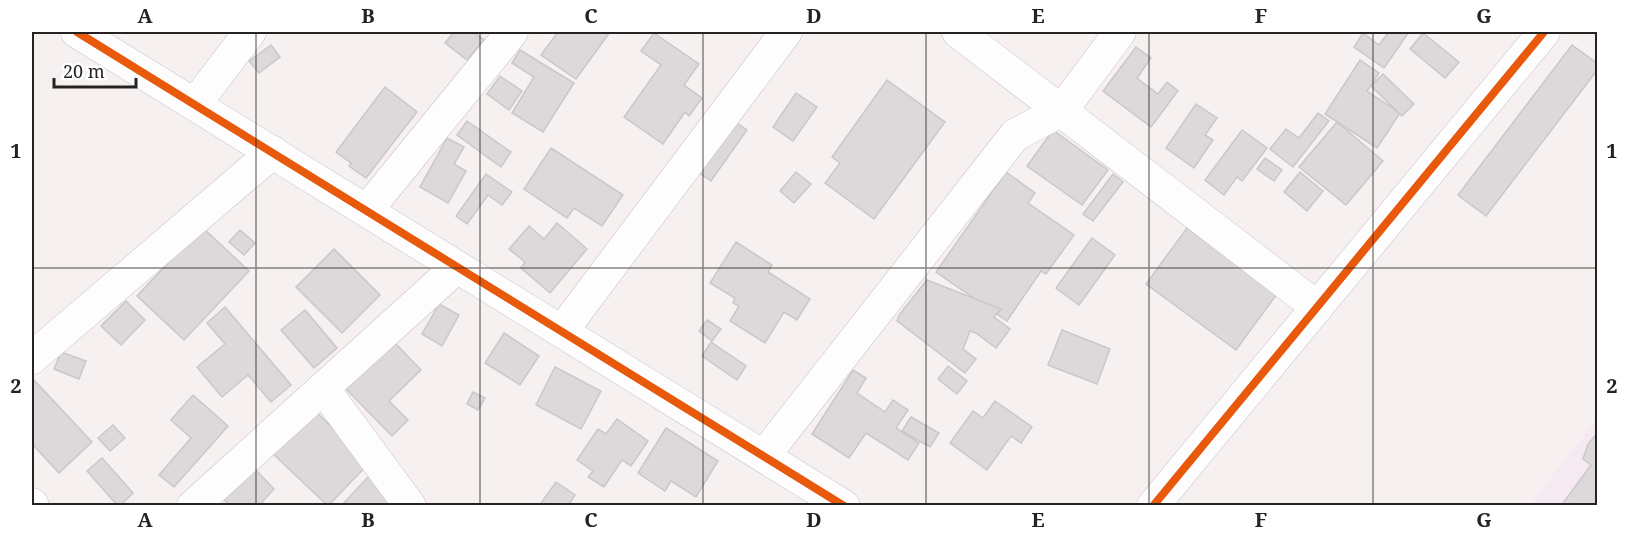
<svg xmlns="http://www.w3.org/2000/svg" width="1629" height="537" font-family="'Noto Serif',serif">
  <rect width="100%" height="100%" fill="#f6f1f0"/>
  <path fill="#f5e9f2" d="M 1597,419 L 1597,505 L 1530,505 Z"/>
  <g fill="#ddd9da" stroke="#cbc7c8" stroke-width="1.5">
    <path d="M 454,32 L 473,32 L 484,40 L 467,60 L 445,43 Z"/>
    <path d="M 558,32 L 610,32 L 576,79 L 541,55 Z"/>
    <path d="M 1386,32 L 1409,32 L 1384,68 L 1354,47 L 1363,33 L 1379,45 L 1388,33 Z"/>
    <path d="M 654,33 L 699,64 L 684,85 L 702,98 L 689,116 L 685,112 L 663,144 L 624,117 L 661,65 L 641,51 Z"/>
    <path d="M 1423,33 L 1459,62 L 1445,78 L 1410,49 Z"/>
    <path d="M 271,45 L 280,57 L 259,73 L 249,61 Z"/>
    <path d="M 1572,45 L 1598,64 L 1598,69 L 1486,216 L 1458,195 Z"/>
    <path d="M 1136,47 L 1151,58 L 1137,78 L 1158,94 L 1167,82 L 1178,91 L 1151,127 L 1103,91 Z"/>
    <path d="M 520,50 L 574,83 L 543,132 L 512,113 L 534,77 L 512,63 Z"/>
    <path d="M 1360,60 L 1379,73 L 1367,91 L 1400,113 L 1377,148 L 1325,114 Z"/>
    <path d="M 1383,74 L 1414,104 L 1402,116 L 1371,86 Z"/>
    <path d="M 500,76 L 522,91 L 509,110 L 487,94 Z"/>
    <path d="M 887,80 L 945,122 L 874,219 L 825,183 L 840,163 L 832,157 Z"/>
    <path d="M 385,87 L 417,112 L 366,178 L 349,166 L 351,163 L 336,152 Z"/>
    <path d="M 796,93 L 817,107 L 793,141 L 773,127 Z"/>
    <path d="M 1196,104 L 1217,118 L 1205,135 L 1213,140 L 1194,168 L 1166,148 Z"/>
    <path d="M 1318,113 L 1329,121 L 1293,167 L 1270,149 L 1286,129 L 1299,138 Z"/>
    <path d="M 726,116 L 747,130 L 711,181 L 691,167 Z"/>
    <path d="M 467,121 L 511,152 L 501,167 L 457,135 Z"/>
    <path d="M 1337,122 L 1383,161 L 1346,205 L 1299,167 Z"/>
    <path d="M 1053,130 L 1108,170 L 1082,205 L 1027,166 Z"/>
    <path d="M 1242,130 L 1267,148 L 1242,181 L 1237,177 L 1224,195 L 1205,180 Z"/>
    <path d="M 447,138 L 464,147 L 454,164 L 466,171 L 448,203 L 420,187 Z"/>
    <path d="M 551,148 L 623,195 L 602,226 L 574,208 L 567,218 L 524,189 Z"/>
    <path d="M 1265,158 L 1282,170 L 1274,181 L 1257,169 Z"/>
    <path d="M 796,172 L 811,184 L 794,203 L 780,191 Z"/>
    <path d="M 1006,172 L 1035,193 L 1028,203 L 1074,235 L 1046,274 L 1041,271 L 1007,321 L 936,272 Z"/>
    <path d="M 1300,172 L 1323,191 L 1307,211 L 1284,192 Z"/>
    <path d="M 486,174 L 512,192 L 502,205 L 488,195 L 467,224 L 456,216 Z"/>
    <path d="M 1113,174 L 1123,182 L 1093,221 L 1083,214 Z"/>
    <path d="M 557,223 L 587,249 L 550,293 L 521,268 L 525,262 L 509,249 L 529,226 L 544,239 Z"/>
    <path d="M 202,227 L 249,271 L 184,340 L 137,296 Z"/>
    <path d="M 1187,228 L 1277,294 L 1236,350 L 1146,284 Z"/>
    <path d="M 240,230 L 255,243 L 244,255 L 229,242 Z"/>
    <path d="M 1092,238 L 1115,255 L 1079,305 L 1056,288 Z"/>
    <path d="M 736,242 L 772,265 L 768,272 L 810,299 L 797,320 L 784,312 L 765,343 L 730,321 L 739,306 L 733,303 L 735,298 L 710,283 Z"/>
    <path d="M 334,249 L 380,295 L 342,333 L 296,287 Z"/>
    <path d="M 927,280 L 1001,309 L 994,317 L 1010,329 L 996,348 L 976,333 L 970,331 L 963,349 L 976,359 L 965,373 L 897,321 L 899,315 Z"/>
    <path d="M 126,301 L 145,320 L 121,345 L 101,326 Z"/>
    <path d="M 439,304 L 459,315 L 442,346 L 422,334 Z"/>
    <path d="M 225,307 L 291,385 L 271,402 L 248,375 L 222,397 L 197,367 L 225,344 L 207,323 Z"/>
    <path d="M 305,310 L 337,348 L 314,368 L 281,330 Z"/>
    <path d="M 707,320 L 721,329 L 712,341 L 699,331 Z"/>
    <path d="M 1062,330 L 1110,349 L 1097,384 L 1048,365 Z"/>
    <path d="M 504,333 L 539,356 L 520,385 L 485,363 Z"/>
    <path d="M 394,342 L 421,370 L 389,401 L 408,420 L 392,436 L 346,389 Z"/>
    <path d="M 711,342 L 746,366 L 737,380 L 702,356 Z"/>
    <path d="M 61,352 L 86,361 L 79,379 L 54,369 Z"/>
    <path d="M 948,366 L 967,381 L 957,394 L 938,379 Z"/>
    <path d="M 555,367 L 601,391 L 581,429 L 536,405 Z"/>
    <path d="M 853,370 L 866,378 L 857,393 L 885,412 L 893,400 L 908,410 L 896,428 L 919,443 L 908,460 L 866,433 L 849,458 L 812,434 Z"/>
    <path d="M 33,379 L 92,442 L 59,473 L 32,444 L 32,381 Z"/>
    <path d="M 473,392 L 485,398 L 478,410 L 467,404 Z"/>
    <path d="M 193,395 L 228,426 L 174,487 L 159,475 L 191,438 L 171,420 Z"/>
    <path d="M 995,401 L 1032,427 L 1021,443 L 1011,436 L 987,470 L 950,443 L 973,411 L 983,418 Z"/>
    <path d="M 313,409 L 369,463 L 328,506 L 271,452 Z"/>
    <path d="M 911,417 L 939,433 L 930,447 L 902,431 Z"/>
    <path d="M 617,419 L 648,441 L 631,466 L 622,460 L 604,487 L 588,477 L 593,471 L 577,460 L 598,429 L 606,434 Z"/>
    <path d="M 113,425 L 125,438 L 110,451 L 98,438 Z"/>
    <path d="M 666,428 L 718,461 L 696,497 L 671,481 L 665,491 L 638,473 Z"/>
    <path d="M 1598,432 L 1598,506 L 1561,506 L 1591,465 L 1583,459 L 1588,444 Z"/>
    <path d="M 102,458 L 133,493 L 120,506 L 118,506 L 87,471 Z"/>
    <path d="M 249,463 L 274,489 L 262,502 L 266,506 L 230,506 L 218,493 Z"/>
    <path d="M 370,475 L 403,506 L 341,506 Z"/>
    <path d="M 556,482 L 575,495 L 568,506 L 539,506 Z"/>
  </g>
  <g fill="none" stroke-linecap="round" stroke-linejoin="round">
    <g stroke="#c7c3c1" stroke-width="33">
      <g id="minor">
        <path d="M 77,32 L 844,506"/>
        <path d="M 958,32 L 1317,307"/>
        <path d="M 195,104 L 250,32"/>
        <path d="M 367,210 L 512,32"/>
        <path d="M 562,331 L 786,32"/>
        <path d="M 32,358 L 273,152"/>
        <path d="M 323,388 L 410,506"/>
        <path d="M 764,456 L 1015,135 L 1062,110 L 1120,32"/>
        <path d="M 32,504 L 33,506"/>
        <path d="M 193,506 L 457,267"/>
        <path d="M 1153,506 L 1544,32"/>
      </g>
    </g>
    <use href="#minor" stroke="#fefdfd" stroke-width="32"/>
    <g stroke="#fff" stroke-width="11">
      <g id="cycleway">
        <path d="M 77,32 L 844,506"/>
        <path d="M 1153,506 L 1544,32"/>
      </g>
    </g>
    <use href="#cycleway" stroke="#e8590c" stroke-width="8"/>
  </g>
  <path fill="none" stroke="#262221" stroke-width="1.5" stroke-opacity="0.55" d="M 256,32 L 256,506M 480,32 L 480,506M 703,32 L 703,506M 926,32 L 926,506M 1149,32 L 1149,506M 1373,32 L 1373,506M 32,268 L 1598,268"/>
  <rect width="1629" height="537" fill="none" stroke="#ffffff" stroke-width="66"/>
  <path d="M54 78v9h82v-9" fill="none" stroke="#262221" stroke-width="3"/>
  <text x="63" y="78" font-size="18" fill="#262221" stroke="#ffffff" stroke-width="4.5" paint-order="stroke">20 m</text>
  <rect x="33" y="33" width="1563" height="471" fill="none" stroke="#262221" stroke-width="2"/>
  <g font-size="20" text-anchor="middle" font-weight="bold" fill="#262221">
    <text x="145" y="23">A</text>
    <text x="368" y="23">B</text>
    <text x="591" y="23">C</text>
    <text x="814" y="23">D</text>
    <text x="1038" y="23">E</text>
    <text x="1261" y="23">F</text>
    <text x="1484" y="23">G</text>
    <text x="16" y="158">1</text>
    <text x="1612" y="158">1</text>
    <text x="16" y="393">2</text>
    <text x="1612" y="393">2</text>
    <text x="145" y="527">A</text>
    <text x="368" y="527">B</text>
    <text x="591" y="527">C</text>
    <text x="814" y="527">D</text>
    <text x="1038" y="527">E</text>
    <text x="1261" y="527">F</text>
    <text x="1484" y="527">G</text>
  </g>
</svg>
